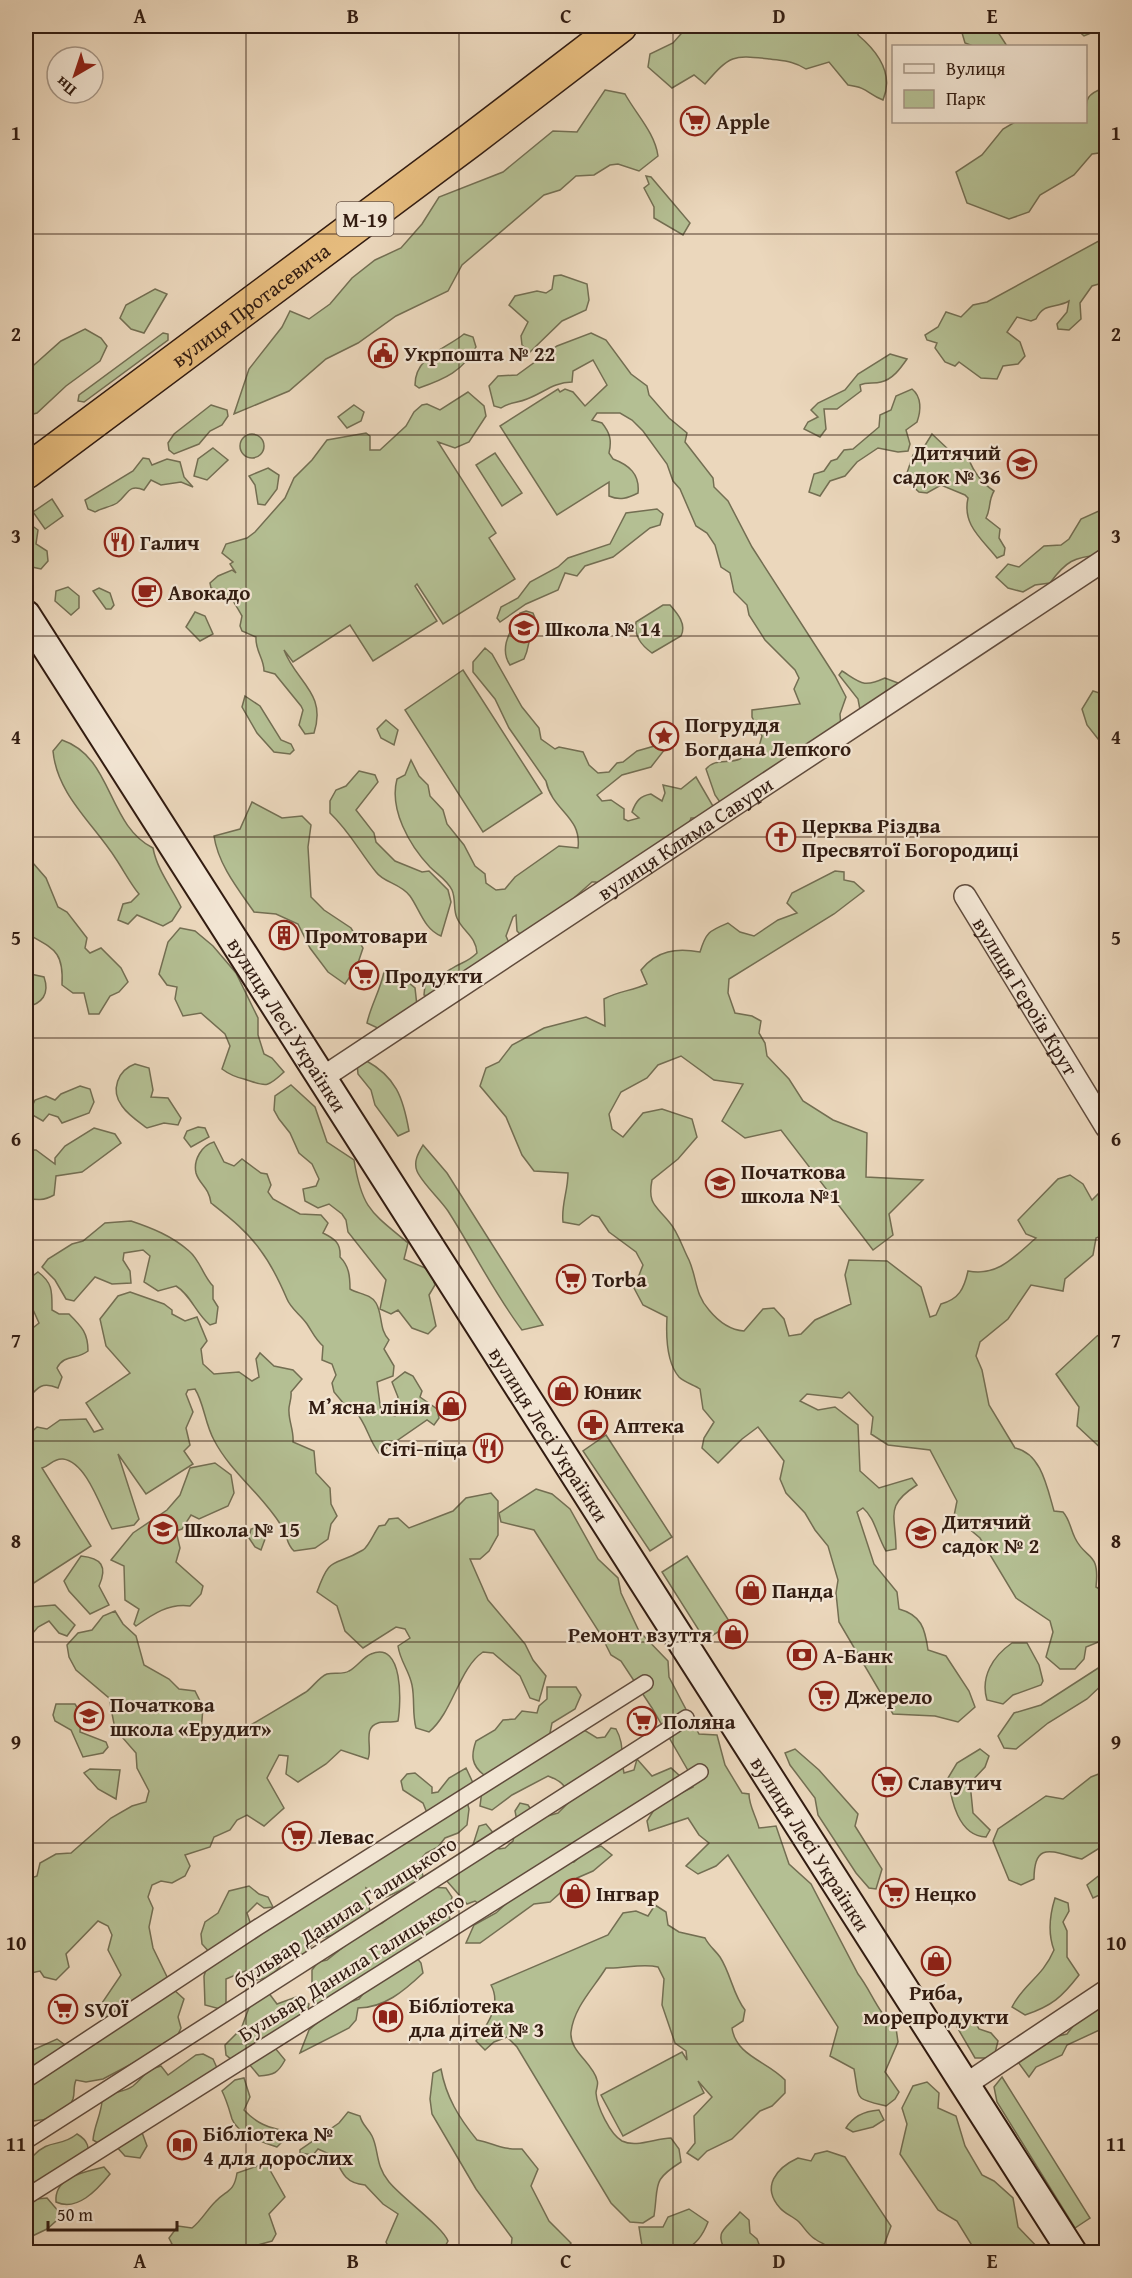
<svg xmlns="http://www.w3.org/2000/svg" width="1132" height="2278" font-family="'Gentium Book Plus',serif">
  <rect width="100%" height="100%" fill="#ebd7bc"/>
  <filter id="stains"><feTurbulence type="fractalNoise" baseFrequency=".00333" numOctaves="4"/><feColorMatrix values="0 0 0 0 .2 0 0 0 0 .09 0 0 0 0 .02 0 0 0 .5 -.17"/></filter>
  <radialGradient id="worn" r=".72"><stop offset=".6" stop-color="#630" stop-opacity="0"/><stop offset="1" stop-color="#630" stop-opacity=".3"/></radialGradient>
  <g fill="#b4bf93" stroke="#736e52" stroke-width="1.5">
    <path d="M 688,26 L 858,26 L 858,35 C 877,51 894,74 883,100 C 866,93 869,88 848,85 L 829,62 L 806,69 C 794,61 784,61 770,59 C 733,55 731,54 705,84 L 694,75 L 672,88 L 648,67 L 650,54 L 673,43 Z"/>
    <path d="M 960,26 L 994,26 L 1007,46 L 973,46 L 965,43 Z"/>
    <path d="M 1073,26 L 1101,26 L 1101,29 L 1084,36 Z"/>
    <path d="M 1106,87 L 1106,152 L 1092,154 L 1074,175 L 1040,195 L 1029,212 L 1009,219 L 967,203 L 956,172 L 982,155 L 1003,129 L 1015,122 L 1086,122 C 1086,99 1084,95 1106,87 Z"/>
    <path d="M 605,90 L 625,94 C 636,114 655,133 658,156 L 639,171 L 618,164 L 610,165 L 594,175 L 576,176 L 560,190 L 544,195 L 462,265 L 448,291 L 396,316 L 358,343 L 326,359 L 289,391 L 234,414 L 249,369 L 282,327 L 290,311 L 309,319 L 330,304 L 352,278 L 375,260 L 401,248 L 422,224 L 439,197 L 503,172 L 553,131 L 577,132 Z"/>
    <path d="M 646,176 L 651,177 L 690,223 L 683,235 L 654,218 L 654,207 L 644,188 L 649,184 Z"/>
    <path d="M 1106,237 L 1106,282 L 1092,286 L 1080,303 L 1081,319 L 1069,330 L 1058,329 L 1057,324 L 1067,312 L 1069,301 C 1055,309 1044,302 1036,319 L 1031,321 L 1017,317 L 1007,332 L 1020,342 L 1025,356 L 1018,364 L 1003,366 L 997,379 L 981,378 L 959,362 L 955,366 L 945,362 L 935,348 L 937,343 L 927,340 L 925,335 L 938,327 L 946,312 L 961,317 L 973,305 L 987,302 Z"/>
    <path d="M 561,275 L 587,284 L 589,300 L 586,310 L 562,321 L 530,352 L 522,345 L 521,336 L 528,322 L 509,305 L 515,296 L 537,291 L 546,293 L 552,289 L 554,276 Z"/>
    <path d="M 155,289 L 167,294 L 144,333 L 131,329 L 120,318 L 126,305 Z"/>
    <path d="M 85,329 L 101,338 L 107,346 L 100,361 L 66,386 L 37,413 L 26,416 L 26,372 L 61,341 Z"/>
    <path d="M 163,333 L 168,334 L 168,340 L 84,402 L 78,401 L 79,395 Z"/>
    <path d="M 591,333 L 606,340 L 631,374 L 647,386 L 649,395 L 669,418 L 687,433 L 685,442 L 713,478 L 714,487 L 728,501 L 752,547 L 835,676 L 846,697 L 840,714 L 841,728 L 722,805 L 715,795 L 706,769 C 715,758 728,764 740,759 C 747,754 749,752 758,750 L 762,736 L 752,717 L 752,710 L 800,704 L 794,689 L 799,678 L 795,670 L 765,640 L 749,615 L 747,605 L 734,592 L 730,573 L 721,567 L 715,545 L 707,533 L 696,526 L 680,489 L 673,481 L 667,464 L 643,431 L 632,420 L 620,413 L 597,413 L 592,420 L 602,423 C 610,433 612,440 609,453 L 613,459 C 629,465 640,474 638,493 C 628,498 620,501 609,496 L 609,482 L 557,515 L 500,426 L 558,389 L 560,392 L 565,389 L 573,392 L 585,406 L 607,385 L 593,360 L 573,371 L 572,382 C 554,382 543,393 527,399 C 518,403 509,402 501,408 L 494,406 L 489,386 L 498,376 L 517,375 L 557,346 Z"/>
    <path d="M 464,334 L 473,337 L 476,347 C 463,371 445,379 419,388 L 415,385 C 415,356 446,349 464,334 Z"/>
    <path d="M 890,354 L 907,359 C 900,369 893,379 881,382 C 874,384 867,382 860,385 L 861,391 L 837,409 L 824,409 L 826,429 L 820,437 L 804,429 L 808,422 L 818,417 L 811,410 L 818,403 L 845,390 L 858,374 Z"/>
    <path d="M 912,389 C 922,397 921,411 917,422 L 906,430 L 910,444 L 908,451 L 898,452 L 878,448 L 857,462 L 845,476 L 830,481 L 820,496 L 809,492 L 814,474 L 824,471 L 831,461 L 837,459 L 844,450 L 853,449 L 879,427 L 880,415 L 891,410 L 896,396 Z"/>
    <path d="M 468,392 L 484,406 L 486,416 L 469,442 L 455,448 L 438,442 L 496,533 L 489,538 L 515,579 L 443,624 L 417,584 L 415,586 L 437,621 L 373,661 L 350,625 L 293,662 L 284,650 C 296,682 327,693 314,733 L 305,734 L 299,725 L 303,710 L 301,706 L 275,674 L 264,671 C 264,658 255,651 256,637 L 242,631 L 240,626 L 242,616 C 232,599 231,593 211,588 L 210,583 L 218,576 L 232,570 L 236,573 L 230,564 L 233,562 L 222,553 L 226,544 L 247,538 L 255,532 L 285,498 L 294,478 L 312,460 L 327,440 L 366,433 L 370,436 L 370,450 L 380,450 L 406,426 L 414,412 L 422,405 L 427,404 L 440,410 Z"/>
    <path d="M 211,405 L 227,410 L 228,416 L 222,425 L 210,431 L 199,444 L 174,454 L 169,450 L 168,443 L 174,434 Z"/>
    <path d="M 354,405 L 364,412 L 361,421 L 347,428 L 338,417 Z"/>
    <path d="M 932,434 L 950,451 L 961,449 L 967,452 C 970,467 980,482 994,491 C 988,501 991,509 986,518 L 1000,529 L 999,538 L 1005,548 L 1004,555 L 997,558 C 982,539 962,525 968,498 L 965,495 L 941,485 L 927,493 L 919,492 L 905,479 L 913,455 L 924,447 Z"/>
    <circle cx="252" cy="446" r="12"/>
    <path d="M 213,448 L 228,460 L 207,480 L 194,476 L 198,459 Z"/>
    <path d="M 495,453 L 522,493 L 502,506 L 476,465 Z"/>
    <path d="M 143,458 L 149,459 L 152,465 L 167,459 L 180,462 L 184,477 L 193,487 L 181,482 L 161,485 L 151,480 L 144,490 C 128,483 128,495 117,503 C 111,507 101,508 95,512 L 88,509 L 85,500 L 133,471 Z"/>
    <path d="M 268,468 L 279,475 L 277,489 L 265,505 L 258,504 L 255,485 L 249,476 Z"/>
    <path d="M 1105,493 L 1106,548 L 1100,555 C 1074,557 1066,561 1050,583 L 1035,585 L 1023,592 L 1008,588 L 996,577 L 1008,564 L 1019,567 L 1044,546 L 1061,545 L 1069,539 L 1081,519 L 1099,511 Z"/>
    <path d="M 52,499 L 63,516 L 45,529 L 33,512 Z"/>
    <path d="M 657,509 L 663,514 L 660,525 L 650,528 L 613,557 L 585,566 L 577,576 L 565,573 L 558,590 L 526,604 L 500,622 L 497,618 L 501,607 L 518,598 L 530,582 L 558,567 L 568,558 L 610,544 L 626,513 Z"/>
    <path d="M 26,514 L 27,522 L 38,530 L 36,544 L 47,551 L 48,561 L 41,569 L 32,567 L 26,555 Z"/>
    <path d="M 68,587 L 79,596 L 79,608 L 71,615 L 55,601 L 56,591 Z"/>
    <path d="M 99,588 L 110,593 L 114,605 L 111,609 L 106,609 L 93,591 Z"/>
    <path d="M 663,605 L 670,605 C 677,613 687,624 681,636 L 652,653 C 641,645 634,636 636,622 Z"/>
    <path d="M 526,611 L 533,613 L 537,623 C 526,640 531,644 524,659 L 510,665 C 498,647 512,629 520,613 Z"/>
    <path d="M 195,612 L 205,616 L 213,634 L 200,641 L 186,627 Z"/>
    <path d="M 485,648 L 492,654 L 522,707 L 539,728 L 541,739 L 555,749 L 559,747 L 583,752 L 589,765 L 598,773 L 609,772 L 617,763 L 623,762 L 637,751 L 658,745 L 666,737 L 669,744 L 651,767 L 622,775 L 597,795 L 602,801 L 611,800 L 624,809 L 624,819 L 628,821 L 639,818 L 632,812 C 636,801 640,796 651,794 L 662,801 L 665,793 L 663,785 L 681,789 L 696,777 L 717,813 L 701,826 L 695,818 L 691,818 L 689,824 L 600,888 L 596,882 L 592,882 L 575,897 L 577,909 L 522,936 L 517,931 L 516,915 L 513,917 L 506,936 L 510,945 L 436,999 L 424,995 L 425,985 C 436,981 441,975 451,969 C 461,962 467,963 477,953 C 476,936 463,932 457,918 C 453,910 456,899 452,890 C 447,880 438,875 430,867 C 409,845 389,809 397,779 L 405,775 L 411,760 L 419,776 L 428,785 L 430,796 L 443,810 L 447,824 L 464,845 L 475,866 L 485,874 L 486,883 L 496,890 L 505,889 L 515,877 L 559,846 L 578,848 C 582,816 552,811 546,781 L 509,728 L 495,699 L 473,672 L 473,662 Z"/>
    <path d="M 463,670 L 542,793 L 483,832 L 405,710 Z"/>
    <path d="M 842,671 C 861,683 863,688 885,678 L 898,683 L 892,699 L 861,715 L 858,699 L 839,675 Z"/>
    <path d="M 1093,691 L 1106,695 L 1106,749 L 1087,725 L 1082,709 Z"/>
    <path d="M 245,696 L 260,706 L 281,740 L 291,744 L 294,750 L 290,754 L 274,752 L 257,733 L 242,707 Z"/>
    <path d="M 386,720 L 398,730 L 394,745 L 381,738 L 377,729 Z"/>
    <path d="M 62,740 C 113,757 107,825 153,848 C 157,870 172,888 181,907 L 172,921 L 163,926 L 137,915 L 128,924 L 118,920 L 123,904 L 131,902 L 139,894 C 130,883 124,871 116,859 C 94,824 57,795 53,751 Z"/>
    <path d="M 359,771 L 375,775 L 378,782 L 356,810 L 374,833 L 376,842 L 395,861 L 422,872 L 429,871 L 448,890 L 451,902 L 441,936 C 424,929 420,910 410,896 C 400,883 384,883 376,872 C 359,851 350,832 330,813 L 330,801 L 336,790 L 346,786 Z"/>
    <path d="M 252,802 L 282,818 L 302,816 L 311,825 L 308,847 L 311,897 L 324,910 L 351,928 L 363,948 L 357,966 L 345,984 L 328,972 L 310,948 L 298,924 L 276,914 L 254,912 C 238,889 218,864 214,836 L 240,829 Z"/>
    <path d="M 26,855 L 46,878 L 58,907 L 67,912 L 87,938 L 85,948 L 90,953 L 101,948 L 121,968 L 128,982 L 119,992 L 110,996 L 99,1014 L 89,1014 L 84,993 L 73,993 L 62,985 C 64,950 53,949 26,933 Z"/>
    <path d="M 835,871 L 844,872 L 844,880 L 854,882 L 864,891 L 834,914 L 729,979 L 728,993 L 735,1013 L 752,1016 L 761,1021 L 759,1033 L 765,1043 L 767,1056 L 789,1079 L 803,1101 L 833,1120 L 867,1133 L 866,1177 L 923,1180 L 889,1214 L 893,1235 L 873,1250 L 781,1130 L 745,1138 L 722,1121 L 743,1084 L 714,1080 L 681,1056 L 658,1065 L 647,1078 L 621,1092 L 609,1114 L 612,1129 L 623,1137 L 643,1113 L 662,1109 L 692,1119 L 697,1137 L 678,1159 L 652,1180 C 647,1205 657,1206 670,1223 C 678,1232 683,1249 689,1260 C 697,1278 695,1295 709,1310 C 718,1321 730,1330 744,1331 L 763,1309 L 774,1308 L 784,1319 L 789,1336 L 801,1334 L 815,1320 L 851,1304 L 845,1275 L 849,1260 L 887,1261 L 921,1287 L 930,1317 L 936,1315 L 941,1304 C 959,1299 964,1289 968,1271 C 998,1277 1015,1256 1036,1238 L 1026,1234 L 1018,1220 L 1058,1179 L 1070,1175 L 1083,1184 L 1092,1200 L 1099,1193 L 1106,1192 L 1106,1234 L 1096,1238 L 1093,1255 L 1065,1279 L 1063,1291 L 1031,1285 L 1008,1319 L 980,1342 L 976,1356 L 982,1370 L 989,1405 L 1015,1448 C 1041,1453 1047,1487 1054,1511 L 1063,1512 C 1070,1520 1070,1528 1075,1538 C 1086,1561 1100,1550 1096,1587 L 1106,1593 L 1106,1639 L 1086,1647 L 1084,1659 L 1075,1669 L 1060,1669 L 1046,1657 L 1053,1632 L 1050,1621 L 1016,1598 L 980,1538 L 954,1516 L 957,1501 L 930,1450 L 888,1445 L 871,1434 L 873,1417 L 849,1392 L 842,1398 L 807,1394 L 800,1401 L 818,1410 L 835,1407 L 858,1425 L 860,1471 L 879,1488 L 912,1478 L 917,1485 C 884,1506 896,1515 896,1549 L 886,1551 C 877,1536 875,1518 863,1508 L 857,1512 L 874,1564 L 897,1592 L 899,1609 C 921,1615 925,1628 928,1650 L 946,1656 L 969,1691 L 975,1707 L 958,1722 L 935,1716 L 893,1714 L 839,1622 L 836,1593 L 838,1580 L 828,1546 L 815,1530 L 805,1513 L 786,1493 L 780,1479 L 784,1461 L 758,1427 L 742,1439 L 718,1463 L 702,1448 L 704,1438 L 714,1422 L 703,1409 L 700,1389 C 694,1385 684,1382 679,1377 C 666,1362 666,1335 667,1317 L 643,1305 L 634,1288 L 643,1265 L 636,1252 L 609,1232 L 599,1217 L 592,1215 L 579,1225 L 563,1222 C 561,1205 568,1191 568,1173 L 534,1171 L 522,1155 L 506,1117 L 480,1086 L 486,1068 L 499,1062 L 512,1045 L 544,1028 L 586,1017 L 605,1026 L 604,999 C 618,991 632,991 647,984 L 641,970 C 657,950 677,948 700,952 C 706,932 709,931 728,923 L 740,932 L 754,936 L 778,920 L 797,913 L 787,903 L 792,893 Z"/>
    <path d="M 180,928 L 195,931 L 213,946 L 236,973 L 258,1018 L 258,1035 L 264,1054 L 272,1058 L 284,1072 C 266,1089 266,1086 244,1079 C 235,1077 230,1075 222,1069 L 230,1046 L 225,1034 L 201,1013 L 183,1016 L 175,999 L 177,987 L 167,985 L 159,974 L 168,942 Z"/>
    <path d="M 384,972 L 404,979 L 415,988 L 417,1006 L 384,1031 L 367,1023 C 371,1005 380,991 384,972 Z"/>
    <path d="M 26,973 L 44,977 C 50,994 42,1004 26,1007 Z"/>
    <path d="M 365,1060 C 396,1077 403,1097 409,1131 L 398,1136 L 375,1105 L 371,1090 L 358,1074 L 357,1063 Z"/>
    <path d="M 135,1064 L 149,1068 L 153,1090 L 151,1097 L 168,1098 L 181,1118 L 178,1125 L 164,1123 L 147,1128 C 139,1122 128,1115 122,1106 C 110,1090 118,1070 135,1064 Z"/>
    <path d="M 291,1085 L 315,1107 L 327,1142 L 354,1160 C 362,1209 371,1212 408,1243 L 404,1259 L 430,1270 L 435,1285 L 429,1295 L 436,1326 L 428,1334 L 412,1328 L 398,1310 L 391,1314 L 380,1309 L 386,1280 L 348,1232 L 346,1220 L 342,1214 L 329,1204 L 318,1208 L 305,1201 L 303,1189 L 316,1186 L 319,1179 L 312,1164 L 299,1153 L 290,1133 L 279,1119 L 274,1110 L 275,1096 Z"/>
    <path d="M 80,1086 L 90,1089 L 94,1102 L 89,1113 L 62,1123 L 58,1117 L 49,1114 L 43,1121 L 29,1113 L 35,1100 L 46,1096 L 55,1100 L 61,1094 Z"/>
    <path d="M 198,1127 L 205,1128 L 209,1137 L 191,1147 L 184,1138 L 187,1131 Z"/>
    <path d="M 94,1128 L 115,1134 L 121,1143 L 82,1172 L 56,1176 L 54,1195 C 44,1201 36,1200 26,1198 L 26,1150 L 36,1150 L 55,1164 L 55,1158 L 65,1146 Z"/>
    <path d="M 214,1142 L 224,1162 L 234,1166 L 242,1159 L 261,1173 L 267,1174 L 271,1185 L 268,1192 L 273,1199 L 300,1214 L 321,1215 L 328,1223 L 323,1233 C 335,1239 341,1243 340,1257 C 349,1266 350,1276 350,1289 C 358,1294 371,1294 376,1303 C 383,1315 379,1330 389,1340 L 384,1349 L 394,1366 L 393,1376 L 377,1382 L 381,1412 L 395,1416 L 398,1397 L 392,1382 L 405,1372 L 413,1376 L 422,1391 L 420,1397 L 437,1409 L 439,1418 L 434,1425 L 427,1420 L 379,1453 C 368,1439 367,1424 355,1411 L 349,1410 L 334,1392 L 332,1383 L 336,1375 L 332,1364 L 322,1360 L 323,1346 C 315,1339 313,1333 307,1324 C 301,1315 291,1309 287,1299 C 281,1285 270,1263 261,1251 C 247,1231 230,1218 211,1203 C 209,1187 199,1184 196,1173 C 193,1160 202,1145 214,1142 Z"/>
    <path d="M 423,1145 L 447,1173 L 543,1325 L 522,1330 C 494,1293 473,1250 448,1211 C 440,1199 422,1183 417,1171 C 413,1161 419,1152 423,1145 Z"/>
    <path d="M 131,1221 C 152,1228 172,1236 189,1251 C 200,1260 203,1276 213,1286 L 213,1299 L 218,1307 L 216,1323 L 210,1325 C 196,1314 191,1295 176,1286 L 158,1291 L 144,1282 L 150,1256 L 143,1250 L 124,1253 L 123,1260 L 130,1271 L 131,1283 L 112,1284 L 95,1277 L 74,1301 L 66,1299 L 55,1280 L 42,1267 L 48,1259 L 72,1244 L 83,1241 L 105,1223 Z"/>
    <path d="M 38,1272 C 53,1283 52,1292 52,1310 L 59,1314 L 69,1314 C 82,1327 88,1333 88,1351 C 77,1360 64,1354 57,1368 L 62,1377 L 58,1388 C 41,1381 37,1388 26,1401 L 26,1326 L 34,1327 L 39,1323 L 30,1303 L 26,1300 L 26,1281 Z"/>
    <path d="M 130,1292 L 164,1304 L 172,1310 L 172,1314 L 185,1321 L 197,1317 L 207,1341 L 201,1349 L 203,1364 L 214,1374 L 239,1372 L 252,1381 L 259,1377 L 256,1359 L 260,1353 L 274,1366 L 293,1370 L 302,1379 L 291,1392 C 292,1400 288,1405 289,1412 C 289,1422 294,1431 293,1442 L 314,1451 L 316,1473 L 330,1488 L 331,1504 L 337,1516 L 331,1524 L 328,1539 L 315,1548 L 294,1551 C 286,1544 288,1536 282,1527 C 264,1496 231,1473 214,1440 C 205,1424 204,1403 195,1389 L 188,1390 L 186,1394 L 193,1412 L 186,1428 L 190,1445 L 184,1451 L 193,1464 L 146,1494 L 118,1454 L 139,1519 L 134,1525 L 112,1529 C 101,1509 87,1462 63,1459 C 53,1458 50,1466 42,1468 L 91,1546 L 26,1588 L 26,1437 L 37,1427 L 47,1429 L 60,1420 L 86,1419 L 94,1432 L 103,1429 L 86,1403 L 130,1373 L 106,1346 L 100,1319 L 118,1296 Z"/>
    <path d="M 1106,1331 L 1106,1453 L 1077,1426 L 1079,1407 L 1056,1374 L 1097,1336 Z"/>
    <path d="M 606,1435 L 672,1537 L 650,1551 L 583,1451 Z"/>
    <path d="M 215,1463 L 231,1475 L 234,1493 L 228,1506 L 199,1519 L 191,1515 L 182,1529 L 176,1531 L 180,1548 L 176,1562 L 203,1586 L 201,1594 L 190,1606 C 169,1603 153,1614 136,1626 L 134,1624 L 139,1609 L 125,1600 L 124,1566 L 111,1560 L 133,1533 L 167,1510 L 180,1495 L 190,1468 Z"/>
    <path d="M 536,1489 L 552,1494 L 570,1509 L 598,1559 L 618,1578 L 621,1593 L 639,1631 L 668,1661 L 669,1677 L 699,1734 L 717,1735 L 725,1765 L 742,1793 L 749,1794 C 749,1806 756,1816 759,1828 L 776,1826 L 789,1864 L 811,1884 L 858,1974 C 872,1992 877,2012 896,2028 L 898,2042 L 885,2072 L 899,2092 L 895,2099 L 886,2106 C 853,2098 860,2101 854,2069 L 830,2056 L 838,2027 L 728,1855 L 716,1866 L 698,1874 L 686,1866 L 709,1843 L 699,1835 L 688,1818 L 649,1831 L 647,1821 L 657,1805 L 693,1787 L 690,1774 L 652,1708 L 621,1661 L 611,1655 L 601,1635 L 534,1530 L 501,1522 L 499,1513 Z"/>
    <path d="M 491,1493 L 498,1501 L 498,1535 L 489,1551 L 480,1559 L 470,1559 L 488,1600 L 525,1644 L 533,1660 L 546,1676 L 539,1701 L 530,1698 L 520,1676 L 493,1653 L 483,1652 C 459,1668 453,1712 429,1732 L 416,1728 C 412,1713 415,1700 412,1685 C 409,1670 400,1661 398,1646 L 410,1638 L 405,1629 L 396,1627 L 363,1648 L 345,1631 L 337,1606 L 317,1592 C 331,1553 333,1568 363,1550 C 369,1546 374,1533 379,1526 L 385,1525 L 389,1519 L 398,1518 L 409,1528 L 453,1511 L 466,1498 Z"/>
    <path d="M 262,1526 L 268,1531 L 261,1550 L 255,1547 L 249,1538 L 251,1529 Z"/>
    <path d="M 81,1556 C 101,1558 108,1566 99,1586 L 109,1605 L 90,1614 L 69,1591 L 64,1581 Z"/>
    <path d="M 687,1556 L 731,1624 L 705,1640 L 662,1572 Z"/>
    <path d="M 55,1605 L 75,1625 L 67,1636 L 59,1633 L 49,1621 L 38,1627 L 26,1641 L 26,1610 L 30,1607 Z"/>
    <path d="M 115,1611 L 123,1624 L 136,1636 L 144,1665 L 169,1679 L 179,1689 L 195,1691 L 203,1707 L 201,1733 L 214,1735 L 222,1732 L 231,1736 C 257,1722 281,1707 306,1692 C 313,1687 319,1677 327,1674 C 334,1672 343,1675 349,1671 C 357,1667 363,1657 371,1654 C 404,1640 401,1704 398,1721 C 391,1723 383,1721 378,1723 C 362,1728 373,1748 368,1759 L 341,1750 L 326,1764 L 298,1782 L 286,1774 L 288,1756 L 279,1755 L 267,1778 L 284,1808 L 264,1826 L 247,1815 L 237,1820 L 230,1830 L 214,1837 L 210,1847 L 185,1855 L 190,1866 L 185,1876 L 172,1883 L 161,1881 L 152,1885 L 148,1897 L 153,1908 L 149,1927 L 153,1948 L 173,1989 L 184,1999 L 178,2017 L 181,2028 L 175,2041 L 103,2079 L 86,2082 L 76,2080 C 73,2087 75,2093 73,2099 C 66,2118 43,2121 26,2121 L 26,2053 L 57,2039 L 68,2047 L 103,2023 L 106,2013 L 102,2003 L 121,1975 L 108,1950 L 112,1935 L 108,1926 L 98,1921 L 66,1954 L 69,1967 L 56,1980 L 44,1977 L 40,1971 L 26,1974 L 26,1880 L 37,1876 L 40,1863 L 56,1854 L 71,1853 L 111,1818 L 132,1806 L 146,1802 L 149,1791 L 137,1768 L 136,1753 L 115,1729 L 109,1698 L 76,1670 L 69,1657 L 67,1645 L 78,1633 L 92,1630 L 103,1616 Z"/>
    <path d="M 1012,1643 L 1027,1643 L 1039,1665 L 1043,1681 L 1041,1685 L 1013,1695 L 1003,1704 L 987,1700 C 980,1677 993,1656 1012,1643 Z"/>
    <path d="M 1106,1663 L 1106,1681 L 1087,1699 L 1048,1723 L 1016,1749 L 1004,1748 L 998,1736 L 1014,1713 L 1041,1705 Z"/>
    <path d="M 547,1687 L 576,1687 L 581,1695 L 575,1709 L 552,1723 L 549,1738 L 576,1725 L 597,1738 L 605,1737 L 611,1728 L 616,1729 C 625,1745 620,1755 624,1773 L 634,1770 L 637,1759 L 652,1776 L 671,1768 L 681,1777 L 484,1908 L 475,1901 L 467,1904 L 446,1880 L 472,1848 L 479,1826 L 486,1824 L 495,1835 L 499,1849 L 505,1848 L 513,1841 L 517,1821 L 515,1811 L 520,1803 L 528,1805 L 537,1819 L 558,1813 L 569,1802 C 566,1786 564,1782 548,1776 L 512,1795 L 492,1810 L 480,1806 L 484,1775 C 471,1765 471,1755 476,1741 L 495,1730 L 503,1720 L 515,1719 L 522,1711 L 537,1713 L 539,1706 L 547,1699 Z"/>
    <path d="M 56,1704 L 75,1704 L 81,1714 L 80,1732 L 106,1742 L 108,1747 L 103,1753 L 83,1757 L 71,1730 L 55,1721 L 53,1715 Z"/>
    <path d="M 795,1749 L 819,1770 L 858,1814 L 855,1826 L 882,1869 L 876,1889 L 869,1888 L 856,1873 L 818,1815 L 815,1798 L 790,1765 L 785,1753 Z"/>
    <path d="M 980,1749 L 989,1756 L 985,1767 L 970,1783 L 973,1813 L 990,1830 L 986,1837 C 958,1836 951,1799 948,1778 L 957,1763 Z"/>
    <path d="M 466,1768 L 474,1785 L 465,1794 L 469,1809 L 467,1825 L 458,1833 L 445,1838 L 438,1847 L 426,1853 L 419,1861 L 423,1876 L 417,1883 L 384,1898 L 366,1888 L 370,1912 L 343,1933 L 317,1939 L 303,1955 L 291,1951 L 284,1954 C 280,1974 269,1979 250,1981 L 245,1971 L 226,1979 L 226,2003 L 220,2009 L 205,2005 L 204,1976 L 211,1954 L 202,1944 L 201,1934 L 205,1922 L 218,1913 L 229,1891 L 249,1886 L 259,1894 L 268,1897 L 273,1907 L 264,1908 L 257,1903 L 247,1913 L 252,1928 L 427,1813 L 423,1803 L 403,1790 L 401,1781 L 407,1774 L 415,1773 L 432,1787 L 432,1793 L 438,1792 L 449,1778 Z"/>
    <path d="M 90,1769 L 120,1770 L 116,1799 L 98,1789 L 84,1773 Z"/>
    <path d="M 1106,1771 L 1106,1807 L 1102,1812 L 1106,1822 L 1106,1844 L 1082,1859 C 1054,1853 1034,1839 1034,1879 L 1021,1885 L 1009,1880 L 993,1841 L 998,1829 L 1046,1796 L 1063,1799 L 1091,1777 Z"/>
    <path d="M 601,1846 L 612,1855 L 593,1871 L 577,1878 L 550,1902 L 534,1904 L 480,1943 L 466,1943 L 474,1925 L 496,1913 L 525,1886 L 558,1864 L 574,1862 L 586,1851 Z"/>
    <path d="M 1106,1870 L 1106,1892 L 1093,1898 L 1087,1885 Z"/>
    <path d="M 430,1887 L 446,1888 L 452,1897 L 448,1910 L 451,1924 L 316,2006 L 312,1995 L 312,1970 L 318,1962 L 327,1960 L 361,1933 L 382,1923 Z"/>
    <path d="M 1055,1898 L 1068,1903 L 1069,1911 L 1063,1922 L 1067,1931 L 1067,1957 L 1079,1975 C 1062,1997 1052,2006 1025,2015 L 1012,2007 C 1024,1983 1042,1978 1054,1950 C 1048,1934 1050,1914 1055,1898 Z"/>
    <path d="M 655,1905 L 666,1912 L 668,1925 L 679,1932 L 705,1938 C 709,1946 715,1950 720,1957 C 731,1974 733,1995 745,2010 L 743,2021 L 732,2028 C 736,2056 767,2061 785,2080 L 785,2093 L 772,2106 L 760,2111 L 732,2139 L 707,2151 L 698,2160 L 687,2153 L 695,2143 L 694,2116 L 712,2097 L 698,2081 L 704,2093 L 623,2136 L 601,2095 L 682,2052 L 687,2060 L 686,2051 L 675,2043 L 662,2005 L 664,1979 L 658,1967 C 641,1963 624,1969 606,1968 C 593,1989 574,2007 571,2032 C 569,2051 593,2063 597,2080 C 599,2084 596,2089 596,2093 C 597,2107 610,2134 622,2141 C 636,2148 656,2138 671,2138 L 679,2149 L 681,2162 C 651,2181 659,2184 654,2216 L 643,2223 L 630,2222 L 611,2203 L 517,2047 L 507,2037 L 494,2042 L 485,2050 L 476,2041 C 487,2025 502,2005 491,1985 L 608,1935 L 623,1913 L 636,1911 L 648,1916 Z"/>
    <path d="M 416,1957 L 421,1963 L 423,1973 C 404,1991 384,2008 358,2008 L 356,2020 L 349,2028 L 300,2053 L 309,2030 L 317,2023 L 338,2006 L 359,1999 L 366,1990 Z"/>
    <path d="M 268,1992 L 277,2004 L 296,1997 L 309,2004 C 307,2021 291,2043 275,2048 L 285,2060 C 278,2073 274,2075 259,2076 L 249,2064 L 243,2069 L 226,2055 L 225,2045 L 241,2029 L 250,2005 Z"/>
    <path d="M 1106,2001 L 1106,2027 L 1067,2045 L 1062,2055 L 1036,2067 L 1029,2077 L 1018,2062 L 1054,2037 L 1067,2034 L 1077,2021 Z"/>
    <path d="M 972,2017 L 979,2029 L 991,2033 L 998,2041 L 995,2053 L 990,2058 L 975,2058 L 957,2027 L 960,2019 Z"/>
    <path d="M 203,2054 L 213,2059 L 217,2068 L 140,2127 L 147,2146 L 140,2158 L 125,2156 L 115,2145 L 103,2146 L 93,2140 C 94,2126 101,2115 102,2101 C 113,2089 122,2094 133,2086 C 143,2078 146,2069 161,2066 L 168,2075 L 196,2055 Z"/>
    <path d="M 441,2069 C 446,2097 459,2118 477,2140 C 496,2144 501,2150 522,2149 L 538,2169 L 531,2186 L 549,2221 L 571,2243 L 566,2250 L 568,2252 L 514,2252 L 511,2249 L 512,2238 L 476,2189 L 432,2114 L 430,2099 L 433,2073 Z"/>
    <path d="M 1002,2077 L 1090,2218 L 1075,2228 L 997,2102 L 994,2087 Z"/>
    <path d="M 244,2078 L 250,2097 L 244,2110 C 256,2123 268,2128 286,2131 L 287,2137 L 277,2147 C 263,2143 237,2133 232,2119 C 229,2109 227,2101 222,2091 L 235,2080 Z"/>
    <path d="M 927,2082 L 939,2093 L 938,2108 L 956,2116 L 965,2146 L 982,2175 L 994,2181 L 1013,2198 L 1018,2227 L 1042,2252 L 976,2252 L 957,2221 L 938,2210 L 900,2154 L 907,2124 L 902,2108 L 913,2086 Z"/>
    <path d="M 879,2110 L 884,2120 L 873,2127 L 853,2132 L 846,2128 C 853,2116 865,2111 879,2110 Z"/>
    <path d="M 348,2112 L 360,2116 C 362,2125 368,2128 372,2136 C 379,2150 375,2165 389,2182 C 402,2198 443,2227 448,2241 L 442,2252 L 400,2252 L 390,2250 L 386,2242 L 398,2214 L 383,2204 L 365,2185 C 345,2183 342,2173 334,2156 L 318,2149 L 313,2155 L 300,2153 L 300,2150 L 339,2123 Z"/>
    <path d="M 77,2134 C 89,2141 89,2147 88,2161 L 26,2197 L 26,2151 L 33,2156 C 50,2138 60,2148 77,2134 Z"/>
    <path d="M 827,2151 L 845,2157 L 891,2226 L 884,2245 L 876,2246 L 870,2252 L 833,2252 C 829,2245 822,2244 815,2239 C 808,2235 804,2227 799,2222 C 793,2216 785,2214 780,2208 C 761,2187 776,2168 798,2158 L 811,2161 L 815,2154 Z"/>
    <path d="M 266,2163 L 285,2197 L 269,2214 L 276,2234 L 272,2241 L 232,2252 L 147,2252 L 172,2244 L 169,2238 L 178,2226 L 192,2228 C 202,2220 206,2211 215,2202 C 226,2190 234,2193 237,2173 Z"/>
    <path d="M 104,2167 L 110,2174 C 97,2190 77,2212 56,2202 C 54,2176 85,2172 104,2167 Z"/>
    <path d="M 47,2198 L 60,2213 L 56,2221 L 47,2229 L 26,2239 L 26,2206 L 36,2199 Z"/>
    <path d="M 689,2209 L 708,2222 C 695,2256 675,2253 643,2252 L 639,2227 L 663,2227 L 668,2217 Z"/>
    <path d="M 740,2212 L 749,2220 L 750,2233 L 757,2239 L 762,2252 L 726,2252 C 713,2230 727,2229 740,2212 Z"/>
  </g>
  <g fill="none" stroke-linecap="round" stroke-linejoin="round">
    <g stroke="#604b3c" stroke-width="18">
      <g id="pedestrian">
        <path d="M 26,2080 L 258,1927 L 645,1683"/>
        <path d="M 26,2141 L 686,1718"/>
        <path d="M 26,2197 L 700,1772"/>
      </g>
    </g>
    <g stroke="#604b3c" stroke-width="24">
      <g id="minor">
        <path id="s1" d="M 965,896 L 1106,1127"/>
        <path id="s2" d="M 322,1078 L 1106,559"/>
        <path d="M 965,2085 L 1106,1991"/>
      </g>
    </g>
    <g stroke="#321c11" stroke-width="32">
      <g id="secondary">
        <path id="s3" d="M 26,615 L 1072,2252"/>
      </g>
    </g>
    <g stroke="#321c11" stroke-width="36">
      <g id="trunk">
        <path id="s4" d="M 26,472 L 471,140 L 620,26"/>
      </g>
    </g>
    <use href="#pedestrian" stroke="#f2e5d3" stroke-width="15"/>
    <use href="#minor" stroke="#f2e5d3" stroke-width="21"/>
    <use href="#secondary" stroke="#f2e5d3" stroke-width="28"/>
    <use href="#trunk" stroke="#e6bc7e" stroke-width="33"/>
  </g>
  <path fill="none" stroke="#321c11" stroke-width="1.5" stroke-opacity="0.55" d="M 246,26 L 246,2252M 459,26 L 459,2252M 673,26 L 673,2252M 886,26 L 886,2252M 26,234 L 1106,234M 26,435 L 1106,435M 26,636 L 1106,636M 26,837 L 1106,837M 26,1038 L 1106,1038M 26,1240 L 1106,1240M 26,1441 L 1106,1441M 26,1642 L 1106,1642M 26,1843 L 1106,1843M 26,2044 L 1106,2044"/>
  <defs>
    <g id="supermarket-ring" transform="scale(1.5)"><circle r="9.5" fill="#f2e5d3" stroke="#8f2418" stroke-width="1.5"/><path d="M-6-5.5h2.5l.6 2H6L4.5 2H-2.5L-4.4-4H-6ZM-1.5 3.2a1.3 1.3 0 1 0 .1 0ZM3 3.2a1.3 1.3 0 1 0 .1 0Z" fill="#8f2418"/></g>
    <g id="civic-ring" transform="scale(1.5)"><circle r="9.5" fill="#f2e5d3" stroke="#8f2418" stroke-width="1.5"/><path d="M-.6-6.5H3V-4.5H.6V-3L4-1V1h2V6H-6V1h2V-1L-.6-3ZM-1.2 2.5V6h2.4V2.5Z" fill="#8f2418"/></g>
    <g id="school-ring" transform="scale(1.5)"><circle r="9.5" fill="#f2e5d3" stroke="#8f2418" stroke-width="1.5"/><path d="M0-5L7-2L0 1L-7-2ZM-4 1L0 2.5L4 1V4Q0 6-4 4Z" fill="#8f2418"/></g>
    <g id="restaurant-ring" transform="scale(1.5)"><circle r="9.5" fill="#f2e5d3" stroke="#8f2418" stroke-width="1.5"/><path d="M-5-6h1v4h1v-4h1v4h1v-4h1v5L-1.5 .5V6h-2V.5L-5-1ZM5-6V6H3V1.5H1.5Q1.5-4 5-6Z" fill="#8f2418"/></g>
    <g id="cafe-ring" transform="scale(1.5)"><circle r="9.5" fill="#f2e5d3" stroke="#8f2418" stroke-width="1.5"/><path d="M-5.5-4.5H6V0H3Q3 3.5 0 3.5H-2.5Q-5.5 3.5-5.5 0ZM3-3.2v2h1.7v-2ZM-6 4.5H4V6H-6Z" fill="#8f2418"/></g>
    <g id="sight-ring" transform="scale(1.5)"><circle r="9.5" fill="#f2e5d3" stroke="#8f2418" stroke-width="1.5"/><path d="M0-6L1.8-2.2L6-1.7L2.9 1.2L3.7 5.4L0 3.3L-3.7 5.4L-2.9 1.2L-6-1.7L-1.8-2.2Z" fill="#8f2418"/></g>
    <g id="church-ring" transform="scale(1.5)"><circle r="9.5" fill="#f2e5d3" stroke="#8f2418" stroke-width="1.5"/><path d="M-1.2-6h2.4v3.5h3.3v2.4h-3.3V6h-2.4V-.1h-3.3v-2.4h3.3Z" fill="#8f2418"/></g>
    <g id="building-ring" transform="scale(1.5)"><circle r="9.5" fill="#f2e5d3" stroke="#8f2418" stroke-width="1.5"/><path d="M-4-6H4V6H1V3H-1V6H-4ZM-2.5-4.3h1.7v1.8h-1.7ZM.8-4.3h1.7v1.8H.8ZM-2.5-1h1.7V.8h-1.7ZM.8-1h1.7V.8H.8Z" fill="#8f2418"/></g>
    <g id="shop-ring" transform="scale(1.5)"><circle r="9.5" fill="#f2e5d3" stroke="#8f2418" stroke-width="1.5"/><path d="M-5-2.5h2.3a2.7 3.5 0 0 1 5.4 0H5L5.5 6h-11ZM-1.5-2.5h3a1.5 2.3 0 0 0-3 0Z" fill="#8f2418"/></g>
    <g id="pharmacy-ring" transform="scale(1.5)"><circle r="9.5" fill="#f2e5d3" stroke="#8f2418" stroke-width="1.5"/><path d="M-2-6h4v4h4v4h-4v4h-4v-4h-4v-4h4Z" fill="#8f2418"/></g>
    <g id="bank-ring" transform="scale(1.5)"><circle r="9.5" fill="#f2e5d3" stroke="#8f2418" stroke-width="1.5"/><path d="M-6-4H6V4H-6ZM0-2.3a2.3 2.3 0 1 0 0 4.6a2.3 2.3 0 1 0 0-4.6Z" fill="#8f2418"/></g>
    <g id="library-ring" transform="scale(1.5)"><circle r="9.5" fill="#f2e5d3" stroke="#8f2418" stroke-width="1.5"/><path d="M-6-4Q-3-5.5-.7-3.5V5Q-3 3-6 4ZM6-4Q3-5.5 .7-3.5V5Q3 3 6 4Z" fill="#8f2418"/></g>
  </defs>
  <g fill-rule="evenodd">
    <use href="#supermarket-ring" x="695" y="121"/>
    <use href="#civic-ring" x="383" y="353"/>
    <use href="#school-ring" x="1022" y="464"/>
    <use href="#restaurant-ring" x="119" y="542"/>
    <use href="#cafe-ring" x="147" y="592"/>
    <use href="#school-ring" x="524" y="628"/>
    <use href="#sight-ring" x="664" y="736"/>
    <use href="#church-ring" x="781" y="837"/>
    <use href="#building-ring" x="284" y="935"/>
    <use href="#supermarket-ring" x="364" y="975"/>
    <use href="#school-ring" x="720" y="1183"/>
    <use href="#supermarket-ring" x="571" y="1279"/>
    <use href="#shop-ring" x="563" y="1391"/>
    <use href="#shop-ring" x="451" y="1406"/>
    <use href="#pharmacy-ring" x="593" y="1425"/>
    <use href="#restaurant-ring" x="488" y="1448"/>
    <use href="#school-ring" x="163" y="1529"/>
    <use href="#school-ring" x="921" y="1533"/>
    <use href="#shop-ring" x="751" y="1590"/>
    <use href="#shop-ring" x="733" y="1634"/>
    <use href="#bank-ring" x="802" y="1655"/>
    <use href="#supermarket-ring" x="824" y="1696"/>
    <use href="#school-ring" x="89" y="1716"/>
    <use href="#supermarket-ring" x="642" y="1721"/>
    <use href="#supermarket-ring" x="887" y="1782"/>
    <use href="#supermarket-ring" x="297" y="1836"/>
    <use href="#shop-ring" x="575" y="1893"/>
    <use href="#supermarket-ring" x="894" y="1893"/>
    <use href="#shop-ring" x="936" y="1961"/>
    <use href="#supermarket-ring" x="63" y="2009"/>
    <use href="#library-ring" x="388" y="2017"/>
    <use href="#library-ring" x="182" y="2145"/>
  </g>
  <g text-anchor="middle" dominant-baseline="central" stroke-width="4.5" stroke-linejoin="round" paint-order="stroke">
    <rect fill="#f2e5d3" stroke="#6c584b" stroke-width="1.5" x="336.5" y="202" width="57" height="34" rx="4.5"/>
    <g font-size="20" font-weight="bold" fill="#321c11">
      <text x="365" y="219">М-19</text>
    </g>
    <g font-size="21" font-weight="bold" fill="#321c11" stroke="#f2e5d3" text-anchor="start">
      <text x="716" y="121">Apple</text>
      <text x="404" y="353">Укрпошта № 22</text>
      <text x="1001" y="452" text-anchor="end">Дитячий<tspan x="1001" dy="24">садок № 36</tspan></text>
      <text x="140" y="542">Галич</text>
      <text x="168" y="592">Авокадо</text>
      <text x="545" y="628">Школа № 14</text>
      <text x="685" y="724">Погруддя<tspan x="685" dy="24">Богдана Лепкого</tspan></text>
      <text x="802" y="825">Церква Різдва<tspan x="802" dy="24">Пресвятої Богородиці</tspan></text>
      <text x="305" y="935">Промтовари</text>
      <text x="385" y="975">Продукти</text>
      <text x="741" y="1171">Початкова<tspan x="741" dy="24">школа №1</tspan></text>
      <text x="592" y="1279">Torba</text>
      <text x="584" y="1391">Юник</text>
      <text x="430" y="1406" text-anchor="end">Мʼясна лінія</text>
      <text x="614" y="1425">Аптека</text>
      <text x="467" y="1448" text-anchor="end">Сіті-піца</text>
      <text x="942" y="1521">Дитячий<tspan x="942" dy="24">садок № 2</tspan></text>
      <text x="184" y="1529">Школа № 15</text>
      <text x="772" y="1590">Панда</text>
      <text x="712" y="1634" text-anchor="end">Ремонт взуття</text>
      <text x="823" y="1655">А-Банк</text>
      <text x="845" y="1696">Джерело</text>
      <text x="110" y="1704">Початкова<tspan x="110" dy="24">школа «Ерудит»</tspan></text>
      <text x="663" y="1721">Поляна</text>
      <text x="908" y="1782">Славутич</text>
      <text x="318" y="1836">Левас</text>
      <text x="596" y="1893">Інгвар</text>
      <text x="915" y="1893">Нецко</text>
      <text x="936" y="1992" text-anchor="middle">Риба,<tspan x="936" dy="24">морепродукти</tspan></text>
      <text x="409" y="2005">Бібліотека<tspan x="409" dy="24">дла дітей № 3</tspan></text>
      <text x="84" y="2009">SVOЇ</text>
      <text x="203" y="2133">Бібліотека №<tspan x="203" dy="24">4 для дорослих</tspan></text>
    </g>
    <g font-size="21" fill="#321c11" stroke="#f2e5d3">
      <text stroke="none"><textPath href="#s4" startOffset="280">вулиця Протасевича</textPath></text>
      <text stroke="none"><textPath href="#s2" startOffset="435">вулиця Клима Савури</textPath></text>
      <text stroke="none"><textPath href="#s1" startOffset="117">вулиця Героїв Крут</textPath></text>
      <text stroke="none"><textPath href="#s3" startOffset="486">вулиця Лесі Українки</textPath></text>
      <text stroke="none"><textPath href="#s3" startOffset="972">вулиця Лесі Українки</textPath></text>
      <text stroke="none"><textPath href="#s3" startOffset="1458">вулиця Лесі Українки</textPath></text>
      <text transform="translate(345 1912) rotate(-33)">бульвар Данила Галицького</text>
      <text transform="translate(351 1967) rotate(-32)">Бульвар Данила Галицького</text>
    </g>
  </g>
  <rect width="1132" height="2278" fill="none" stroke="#ebd7bc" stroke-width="66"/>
  <rect x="892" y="45" width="195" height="78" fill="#f2e5d3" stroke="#a59585" stroke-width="1.5"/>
  <rect x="904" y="64" width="30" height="9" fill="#f2e5d3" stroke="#a59585" stroke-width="1.5"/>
  <text x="946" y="75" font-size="18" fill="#321c11">Вулиця</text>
  <rect x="904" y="90" width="30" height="18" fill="#b4bf93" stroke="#a59585" stroke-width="1.5"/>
  <text x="946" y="105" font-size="18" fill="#321c11">Парк</text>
  <g transform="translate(75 75) rotate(219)"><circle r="28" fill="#f2e5d3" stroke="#a59585" stroke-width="1.5"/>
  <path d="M0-4.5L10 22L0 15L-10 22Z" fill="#8f2418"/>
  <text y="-9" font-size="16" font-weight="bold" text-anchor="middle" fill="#321c11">Пн</text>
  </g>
  <path d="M48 2221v9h129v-9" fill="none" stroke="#321c11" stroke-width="3"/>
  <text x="57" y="2221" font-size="18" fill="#321c11" stroke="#f2e5d3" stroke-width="4.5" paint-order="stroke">50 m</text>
  <rect x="33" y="33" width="1066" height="2212" fill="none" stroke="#321c11" stroke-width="2"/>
  <g font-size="20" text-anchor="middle" font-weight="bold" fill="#321c11">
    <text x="140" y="23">A</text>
    <text x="353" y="23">B</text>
    <text x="566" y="23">C</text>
    <text x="779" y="23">D</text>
    <text x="992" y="23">E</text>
    <text x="16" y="140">1</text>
    <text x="1116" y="140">1</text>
    <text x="16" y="341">2</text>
    <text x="1116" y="341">2</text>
    <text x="16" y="543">3</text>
    <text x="1116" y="543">3</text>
    <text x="16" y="744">4</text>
    <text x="1116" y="744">4</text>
    <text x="16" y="945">5</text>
    <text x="1116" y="945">5</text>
    <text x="16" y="1146">6</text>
    <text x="1116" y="1146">6</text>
    <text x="16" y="1347">7</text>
    <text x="1116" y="1347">7</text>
    <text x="16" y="1548">8</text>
    <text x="1116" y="1548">8</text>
    <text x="16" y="1749">9</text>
    <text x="1116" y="1749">9</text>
    <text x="16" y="1950">10</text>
    <text x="1116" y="1950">10</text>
    <text x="16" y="2151">11</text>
    <text x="1116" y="2151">11</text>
    <text x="140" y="2268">A</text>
    <text x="353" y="2268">B</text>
    <text x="566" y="2268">C</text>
    <text x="779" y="2268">D</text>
    <text x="992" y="2268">E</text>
  </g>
  <rect width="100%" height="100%" filter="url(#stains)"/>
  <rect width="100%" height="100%" fill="url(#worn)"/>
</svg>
